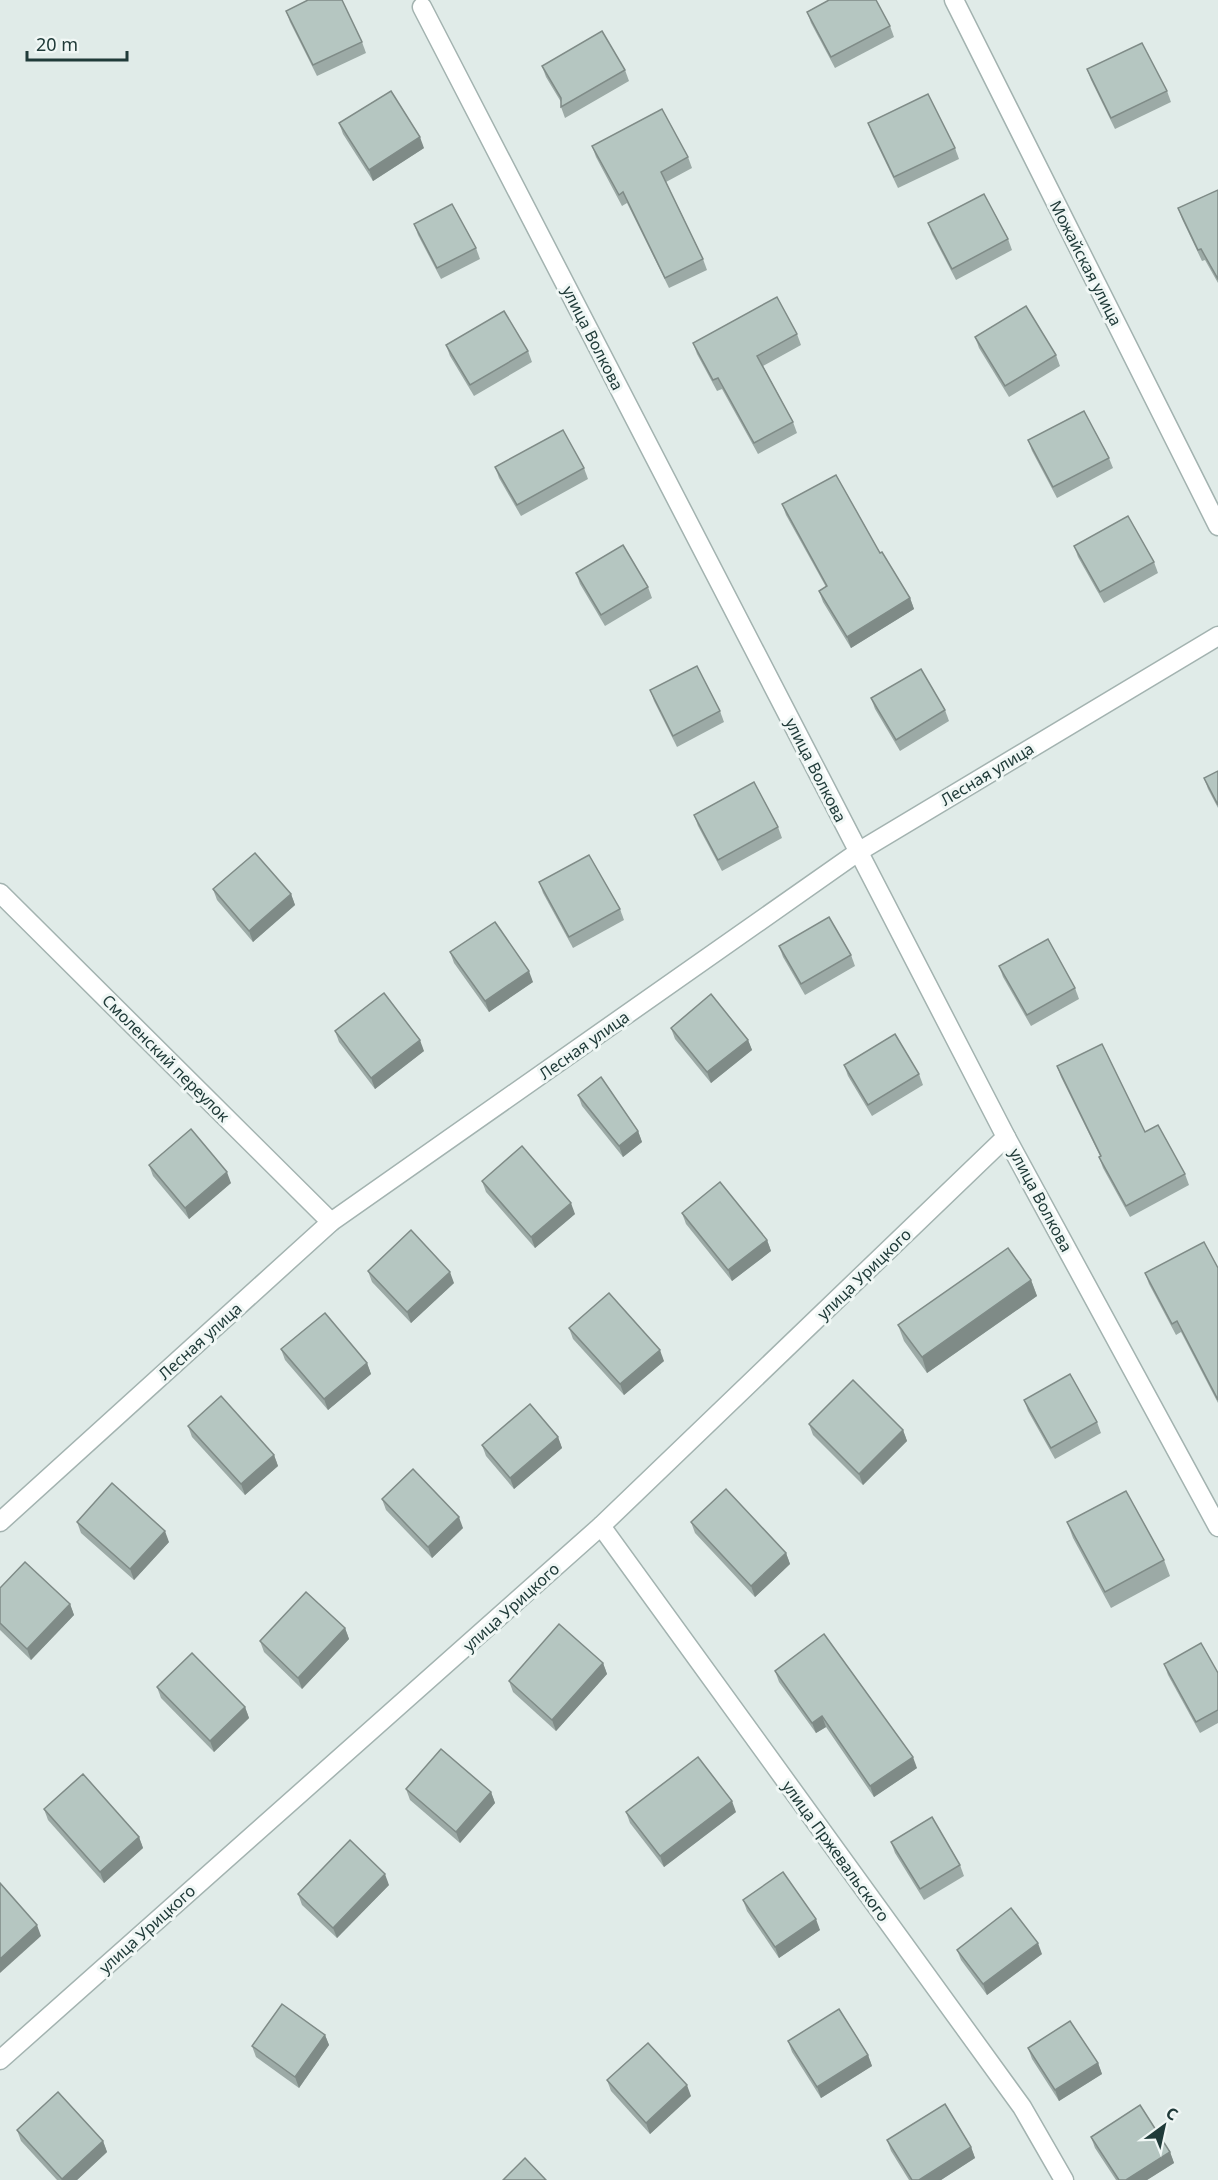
<svg xmlns="http://www.w3.org/2000/svg" width="1218" height="2180" font-family="'Noto Sans',sans-serif">
  <rect width="100%" height="100%" fill="#e0ebe8"/>
  <g fill="none" stroke-linecap="round" stroke-linejoin="round">
    <g stroke="#a3b3b0" stroke-width="21">
      <g id="minor">
        <path d="M 954,0 L 1218,526"/>
        <path d="M 422,7 L 1006,1137 L 1218,1527"/>
        <path d="M 0,893 L 331,1222"/>
        <path d="M 0,1522 L 331,1222 L 858,852 L 1218,636"/>
        <path d="M 601,1526 L 1022,2107 L 1064,2180"/>
        <path d="M 0,2060 L 601,1526 L 1006,1137"/>
      </g>
    </g>
    <use href="#minor" stroke="#fff" stroke-width="18"/>
  </g>
  <g fill="#9caaa6">
    <path d="M 286,11 L 362,42 L 366,53 L 317,76 L 290,22 Z"/>
    <path d="M 807,12 L 890,26 L 894,37 L 835,68 L 811,23 Z"/>
    <path d="M 542,66 L 625,70 L 629,81 L 565,118 L 561,107 L 561,102 L 546,77 Z"/>
    <path d="M 1087,69 L 1167,91 L 1171,102 L 1115,129 L 1091,80 Z"/>
    <path d="M 339,123 L 424,148 L 373,181 L 343,134 Z"/>
    <path d="M 868,123 L 955,148 L 959,159 L 898,188 L 872,134 Z"/>
    <path d="M 592,146 L 688,157 L 692,168 L 666,182 L 703,259 L 707,270 L 669,288 L 627,203 L 622,206 L 596,157 Z"/>
    <path d="M 1218,190 L 1218,283 L 1205,260 L 1202,261 L 1182,219 L 1178,208 Z"/>
    <path d="M 928,223 L 1008,239 L 1012,250 L 956,280 L 932,234 Z"/>
    <path d="M 414,224 L 476,248 L 480,259 L 441,279 L 418,235 Z"/>
    <path d="M 797,334 L 801,345 L 763,366 L 793,422 L 797,433 L 758,454 L 722,389 L 717,391 L 697,354 L 693,343 Z"/>
    <path d="M 975,337 L 1056,355 L 1060,366 L 1009,397 L 979,348 Z"/>
    <path d="M 446,345 L 528,351 L 532,362 L 474,396 L 450,356 Z"/>
    <path d="M 1028,440 L 1109,458 L 1113,468 L 1057,498 L 1032,451 Z"/>
    <path d="M 495,467 L 584,468 L 588,479 L 521,516 L 499,478 Z"/>
    <path d="M 782,504 L 880,553 L 910,598 L 914,609 L 851,648 L 823,602 L 819,591 L 826,587 L 786,515 Z"/>
    <path d="M 1074,546 L 1154,562 L 1158,573 L 1104,603 L 1078,557 Z"/>
    <path d="M 576,573 L 648,587 L 652,598 L 605,626 L 580,584 Z"/>
    <path d="M 650,690 L 720,711 L 724,722 L 677,747 L 654,701 Z"/>
    <path d="M 871,698 L 945,710 L 949,721 L 900,751 L 875,709 Z"/>
    <path d="M 1218,771 L 1218,808 L 1208,789 L 1204,778 Z"/>
    <path d="M 694,815 L 778,827 L 782,838 L 722,871 L 698,826 Z"/>
    <path d="M 539,882 L 620,909 L 624,920 L 573,948 L 543,893 Z"/>
    <path d="M 213,889 L 291,894 L 295,905 L 253,942 L 217,900 Z"/>
    <path d="M 779,946 L 851,955 L 855,966 L 805,995 L 783,957 Z"/>
    <path d="M 450,952 L 533,982 L 489,1012 L 454,963 Z"/>
    <path d="M 999,966 L 1075,988 L 1079,999 L 1031,1026 L 1003,977 Z"/>
    <path d="M 671,1028 L 748,1040 L 752,1050 L 711,1083 L 675,1039 Z"/>
    <path d="M 335,1031 L 424,1051 L 375,1089 L 339,1042 Z"/>
    <path d="M 844,1065 L 919,1074 L 923,1085 L 872,1116 L 848,1076 Z"/>
    <path d="M 1057,1066 L 1185,1174 L 1189,1185 L 1130,1217 L 1103,1168 L 1099,1157 L 1100,1156 L 1061,1077 Z"/>
    <path d="M 578,1095 L 638,1131 L 642,1142 L 623,1157 L 582,1106 Z"/>
    <path d="M 149,1165 L 231,1183 L 189,1219 L 153,1176 Z"/>
    <path d="M 482,1181 L 575,1214 L 535,1248 L 486,1192 Z"/>
    <path d="M 682,1213 L 767,1240 L 771,1251 L 732,1281 L 686,1224 Z"/>
    <path d="M 1218,1268 L 1218,1403 L 1181,1332 L 1176,1335 L 1149,1284 L 1145,1273 Z"/>
    <path d="M 368,1271 L 454,1283 L 411,1323 L 372,1282 Z"/>
    <path d="M 1031,1280 L 1037,1296 L 927,1373 L 904,1341 L 898,1325 Z"/>
    <path d="M 569,1328 L 664,1361 L 624,1395 L 573,1339 Z"/>
    <path d="M 281,1349 L 367,1363 L 371,1374 L 328,1410 L 285,1360 Z"/>
    <path d="M 1024,1400 L 1097,1422 L 1101,1433 L 1055,1459 L 1028,1411 Z"/>
    <path d="M 809,1424 L 903,1430 L 907,1441 L 863,1485 L 813,1435 Z"/>
    <path d="M 188,1426 L 274,1455 L 278,1466 L 245,1495 L 192,1437 Z"/>
    <path d="M 558,1437 L 562,1448 L 514,1489 L 486,1456 L 482,1445 Z"/>
    <path d="M 382,1499 L 463,1528 L 432,1558 L 386,1510 Z"/>
    <path d="M 77,1522 L 169,1542 L 134,1580 L 81,1533 Z"/>
    <path d="M 691,1522 L 786,1553 L 790,1564 L 755,1597 L 695,1533 Z"/>
    <path d="M 1067,1522 L 1164,1560 L 1170,1576 L 1111,1608 L 1073,1538 Z"/>
    <path d="M 0,1588 L 70,1604 L 74,1615 L 31,1660 L 0,1630 Z"/>
    <path d="M 345,1628 L 349,1639 L 302,1689 L 264,1652 L 260,1641 Z"/>
    <path d="M 603,1663 L 607,1674 L 556,1731 L 513,1692 L 509,1681 Z"/>
    <path d="M 1164,1664 L 1218,1673 L 1218,1723 L 1200,1733 L 1168,1675 Z"/>
    <path d="M 775,1671 L 917,1768 L 874,1797 L 826,1727 L 816,1733 L 779,1682 Z"/>
    <path d="M 157,1687 L 245,1707 L 249,1718 L 214,1752 L 161,1698 Z"/>
    <path d="M 406,1789 L 491,1792 L 495,1803 L 460,1843 L 410,1800 Z"/>
    <path d="M 44,1809 L 139,1837 L 143,1848 L 104,1883 L 48,1820 Z"/>
    <path d="M 626,1812 L 736,1812 L 664,1867 L 630,1823 Z"/>
    <path d="M 891,1842 L 960,1865 L 964,1876 L 924,1900 L 895,1853 Z"/>
    <path d="M 389,1885 L 337,1938 L 302,1905 L 298,1894 Z"/>
    <path d="M 743,1900 L 820,1930 L 779,1958 L 747,1911 Z"/>
    <path d="M 957,1950 L 1042,1954 L 987,1995 L 961,1960 Z"/>
    <path d="M 325,2035 L 329,2045 L 299,2088 L 256,2057 L 252,2046 Z"/>
    <path d="M 788,2041 L 868,2055 L 872,2066 L 821,2098 L 792,2052 Z"/>
    <path d="M 1028,2048 L 1098,2063 L 1102,2074 L 1059,2101 L 1032,2059 Z"/>
    <path d="M 607,2080 L 691,2096 L 650,2134 L 611,2091 Z"/>
    <path d="M 17,2130 L 103,2141 L 107,2152 L 77,2180 L 57,2180 L 21,2141 Z"/>
    <path d="M 1091,2137 L 1170,2152 L 1174,2163 L 1147,2180 L 1116,2180 L 1095,2148 Z"/>
    <path d="M 887,2140 L 971,2147 L 975,2158 L 941,2180 L 909,2180 L 891,2151 Z"/>
  </g>
  <g fill="#7f8b87">
    <path d="M 420,137 L 424,148 L 373,181 L 369,170 Z"/>
    <path d="M 910,598 L 914,609 L 851,648 L 847,637 Z"/>
    <path d="M 291,894 L 295,905 L 253,942 L 249,931 Z"/>
    <path d="M 529,971 L 533,982 L 489,1012 L 485,1001 Z"/>
    <path d="M 420,1040 L 424,1051 L 375,1089 L 371,1078 Z"/>
    <path d="M 748,1040 L 752,1050 L 711,1083 L 707,1072 Z"/>
    <path d="M 638,1131 L 642,1142 L 623,1157 L 619,1146 Z"/>
    <path d="M 227,1172 L 231,1183 L 189,1219 L 185,1208 Z"/>
    <path d="M 571,1203 L 575,1214 L 535,1248 L 531,1237 Z"/>
    <path d="M 767,1240 L 771,1251 L 732,1281 L 728,1270 Z"/>
    <path d="M 450,1272 L 454,1283 L 411,1323 L 407,1312 Z"/>
    <path d="M 1031,1280 L 1037,1296 L 927,1373 L 922,1357 Z"/>
    <path d="M 660,1350 L 664,1361 L 624,1395 L 620,1384 Z"/>
    <path d="M 367,1363 L 371,1374 L 328,1410 L 324,1399 Z"/>
    <path d="M 903,1430 L 907,1441 L 863,1485 L 859,1474 Z"/>
    <path d="M 558,1437 L 562,1448 L 514,1489 L 510,1478 Z"/>
    <path d="M 274,1455 L 278,1466 L 245,1495 L 241,1484 Z"/>
    <path d="M 459,1517 L 463,1528 L 432,1558 L 428,1547 Z"/>
    <path d="M 165,1531 L 169,1542 L 134,1580 L 130,1569 Z"/>
    <path d="M 786,1553 L 790,1564 L 755,1597 L 751,1586 Z"/>
    <path d="M 70,1604 L 74,1615 L 31,1660 L 27,1649 Z"/>
    <path d="M 345,1628 L 349,1639 L 302,1689 L 298,1678 Z"/>
    <path d="M 603,1663 L 607,1674 L 556,1731 L 552,1720 Z"/>
    <path d="M 245,1707 L 249,1718 L 214,1752 L 210,1741 Z"/>
    <path d="M 822,1716 L 826,1727 L 816,1733 L 812,1723 Z"/>
    <path d="M 913,1757 L 917,1768 L 874,1797 L 870,1786 Z"/>
    <path d="M 491,1792 L 495,1803 L 460,1843 L 456,1832 Z"/>
    <path d="M 732,1801 L 736,1812 L 664,1867 L 660,1856 Z"/>
    <path d="M 139,1837 L 143,1848 L 104,1883 L 100,1872 Z"/>
    <path d="M 385,1874 L 389,1885 L 337,1938 L 333,1928 Z"/>
    <path d="M 816,1919 L 820,1930 L 779,1958 L 775,1947 Z"/>
    <path d="M 37,1925 L 41,1936 L 0,1973 L 0,1959 Z"/>
    <path d="M 1038,1943 L 1042,1954 L 987,1995 L 983,1984 Z"/>
    <path d="M 325,2035 L 329,2045 L 299,2088 L 295,2077 Z"/>
    <path d="M 868,2055 L 872,2066 L 821,2098 L 817,2087 Z"/>
    <path d="M 1098,2063 L 1102,2074 L 1059,2101 L 1055,2090 Z"/>
    <path d="M 687,2085 L 691,2096 L 650,2134 L 646,2123 Z"/>
    <path d="M 103,2141 L 107,2152 L 77,2180 L 62,2180 L 62,2179 Z"/>
    <path d="M 971,2147 L 975,2158 L 941,2180 L 919,2180 Z"/>
    <path d="M 1170,2152 L 1174,2163 L 1147,2180 L 1126,2180 Z"/>
  </g>
  <g fill="#b5c6c1" stroke="#7f8b87" stroke-width="1.5">
    <path d="M 308,0 L 342,0 L 362,42 L 313,65 L 286,11 Z"/>
    <path d="M 829,0 L 876,0 L 890,26 L 831,57 L 807,12 Z"/>
    <path d="M 602,31 L 625,70 L 561,107 L 561,98 L 542,66 Z"/>
    <path d="M 1142,43 L 1167,91 L 1111,118 L 1087,69 Z"/>
    <path d="M 391,91 L 420,137 L 369,170 L 339,123 Z"/>
    <path d="M 928,94 L 955,148 L 894,177 L 868,123 Z"/>
    <path d="M 662,109 L 688,157 L 661,172 L 703,259 L 665,278 L 623,192 L 619,195 L 592,146 Z"/>
    <path d="M 1218,190 L 1218,279 L 1201,249 L 1198,250 L 1178,208 Z"/>
    <path d="M 984,194 L 1008,239 L 952,269 L 928,223 Z"/>
    <path d="M 452,204 L 476,248 L 437,268 L 414,224 Z"/>
    <path d="M 777,297 L 797,334 L 757,356 L 793,422 L 754,443 L 718,378 L 713,380 L 693,343 Z"/>
    <path d="M 1026,306 L 1056,355 L 1005,386 L 975,337 Z"/>
    <path d="M 504,311 L 528,351 L 470,385 L 446,345 Z"/>
    <path d="M 1084,411 L 1109,458 L 1053,487 L 1028,440 Z"/>
    <path d="M 563,430 L 584,468 L 517,505 L 495,467 Z"/>
    <path d="M 836,475 L 880,553 L 882,552 L 910,598 L 847,637 L 819,591 L 827,586 L 782,504 Z"/>
    <path d="M 1128,516 L 1154,562 L 1100,592 L 1074,546 Z"/>
    <path d="M 623,545 L 648,587 L 601,615 L 576,573 Z"/>
    <path d="M 697,666 L 720,711 L 673,736 L 650,690 Z"/>
    <path d="M 921,669 L 945,710 L 896,740 L 871,698 Z"/>
    <path d="M 1218,771 L 1218,805 L 1204,778 Z"/>
    <path d="M 754,782 L 778,827 L 718,860 L 694,815 Z"/>
    <path d="M 255,853 L 291,894 L 249,931 L 213,889 Z"/>
    <path d="M 589,855 L 620,909 L 569,937 L 539,882 Z"/>
    <path d="M 829,917 L 851,955 L 801,984 L 779,946 Z"/>
    <path d="M 495,922 L 529,971 L 485,1001 L 450,952 Z"/>
    <path d="M 1048,939 L 1075,988 L 1027,1015 L 999,966 Z"/>
    <path d="M 384,993 L 420,1040 L 371,1078 L 335,1031 Z"/>
    <path d="M 711,994 L 748,1040 L 707,1072 L 671,1028 Z"/>
    <path d="M 895,1034 L 919,1074 L 868,1105 L 844,1065 Z"/>
    <path d="M 1102,1044 L 1145,1132 L 1158,1125 L 1185,1174 L 1126,1206 L 1099,1157 L 1101,1156 L 1057,1066 Z"/>
    <path d="M 601,1077 L 638,1131 L 619,1146 L 578,1095 Z"/>
    <path d="M 191,1129 L 227,1172 L 185,1208 L 149,1165 Z"/>
    <path d="M 522,1146 L 571,1203 L 531,1237 L 482,1181 Z"/>
    <path d="M 720,1182 L 767,1240 L 728,1270 L 682,1213 Z"/>
    <path d="M 411,1230 L 450,1272 L 407,1312 L 368,1271 Z"/>
    <path d="M 1204,1242 L 1218,1268 L 1218,1400 L 1177,1321 L 1172,1324 L 1145,1273 Z"/>
    <path d="M 1008,1248 L 1031,1280 L 922,1357 L 898,1325 Z"/>
    <path d="M 609,1293 L 660,1350 L 620,1384 L 569,1328 Z"/>
    <path d="M 325,1313 L 367,1363 L 324,1399 L 281,1349 Z"/>
    <path d="M 1070,1374 L 1097,1422 L 1051,1448 L 1024,1400 Z"/>
    <path d="M 853,1380 L 903,1430 L 859,1474 L 809,1424 Z"/>
    <path d="M 221,1396 L 274,1455 L 241,1484 L 188,1426 Z"/>
    <path d="M 530,1404 L 558,1437 L 510,1478 L 482,1445 Z"/>
    <path d="M 413,1469 L 459,1517 L 428,1547 L 382,1499 Z"/>
    <path d="M 112,1483 L 165,1531 L 130,1569 L 77,1522 Z"/>
    <path d="M 726,1489 L 786,1553 L 751,1586 L 691,1522 Z"/>
    <path d="M 1126,1491 L 1164,1560 L 1105,1592 L 1067,1522 Z"/>
    <path d="M 25,1562 L 70,1604 L 27,1649 L 0,1623 L 0,1588 Z"/>
    <path d="M 306,1592 L 345,1628 L 298,1678 L 260,1641 Z"/>
    <path d="M 559,1624 L 603,1663 L 552,1720 L 509,1681 Z"/>
    <path d="M 824,1634 L 913,1757 L 870,1786 L 822,1716 L 812,1723 L 775,1671 Z"/>
    <path d="M 1201,1643 L 1218,1673 L 1218,1710 L 1196,1722 L 1164,1664 Z"/>
    <path d="M 192,1653 L 245,1707 L 210,1741 L 157,1687 Z"/>
    <path d="M 441,1749 L 491,1792 L 456,1832 L 406,1789 Z"/>
    <path d="M 698,1757 L 732,1801 L 660,1856 L 626,1812 Z"/>
    <path d="M 83,1774 L 139,1837 L 100,1872 L 44,1809 Z"/>
    <path d="M 932,1817 L 960,1865 L 920,1889 L 891,1842 Z"/>
    <path d="M 350,1840 L 385,1874 L 333,1928 L 298,1894 Z"/>
    <path d="M 783,1872 L 816,1919 L 775,1947 L 743,1900 Z"/>
    <path d="M 0,1883 L 37,1925 L 0,1959 Z"/>
    <path d="M 1011,1908 L 1038,1943 L 983,1984 L 957,1950 Z"/>
    <path d="M 282,2004 L 325,2035 L 295,2077 L 252,2046 Z"/>
    <path d="M 839,2009 L 868,2055 L 817,2087 L 788,2041 Z"/>
    <path d="M 1070,2021 L 1098,2063 L 1055,2090 L 1028,2048 Z"/>
    <path d="M 648,2043 L 687,2085 L 646,2123 L 607,2080 Z"/>
    <path d="M 58,2092 L 103,2141 L 62,2179 L 17,2130 Z"/>
    <path d="M 945,2104 L 971,2147 L 919,2180 L 912,2180 L 887,2140 Z"/>
    <path d="M 1140,2105 L 1170,2152 L 1126,2180 L 1119,2180 L 1091,2137 Z"/>
    <path d="M 525,2158 L 546,2180 L 503,2180 Z"/>
  </g>
  <g text-anchor="middle" dominant-baseline="central" stroke-width="6" stroke-linejoin="round" paint-order="stroke">
    <g font-size="16" fill="#203b39" stroke="#f0f7f5">
      <text transform="translate(1086 263) rotate(63)">Можайская улица</text>
      <text transform="translate(593 338) rotate(63)">улица Волкова</text>
      <text transform="translate(816 770) rotate(63)">улица Волкова</text>
      <text transform="translate(987 774) rotate(-31)">Лесная улица</text>
      <text transform="translate(584 1045) rotate(-35)">Лесная улица</text>
      <text transform="translate(166 1058) rotate(45)">Смоленский переулок</text>
      <text transform="translate(1041 1200) rotate(62)">улица Волкова</text>
      <text transform="translate(864 1274) rotate(-44)">улица Урицкого</text>
      <text transform="translate(200 1341) rotate(-42)">Лесная улица</text>
      <text transform="translate(511 1607) rotate(-42)">улица Урицкого</text>
      <text transform="translate(836 1851) rotate(54)">улица Пржевальского</text>
      <text transform="translate(147 1929) rotate(-42)">улица Урицкого</text>
    </g>
  </g>
  <g transform="translate(1164 2126) rotate(33)" stroke="#f0f7f5" stroke-width="4.5" paint-order="stroke">
  <path d="M0-4.5L10 22L0 15L-10 22Z" fill="#203b39"/>
  <text y="-9" font-size="16" font-weight="bold" text-anchor="middle" fill="#203b39">С</text>
  </g>
  <path d="M27 51v9h100v-9" fill="none" stroke="#203b39" stroke-width="3"/>
  <text x="36" y="51" font-size="18" fill="#203b39" stroke="#f0f7f5" stroke-width="4.5" paint-order="stroke">20 m</text>
</svg>
